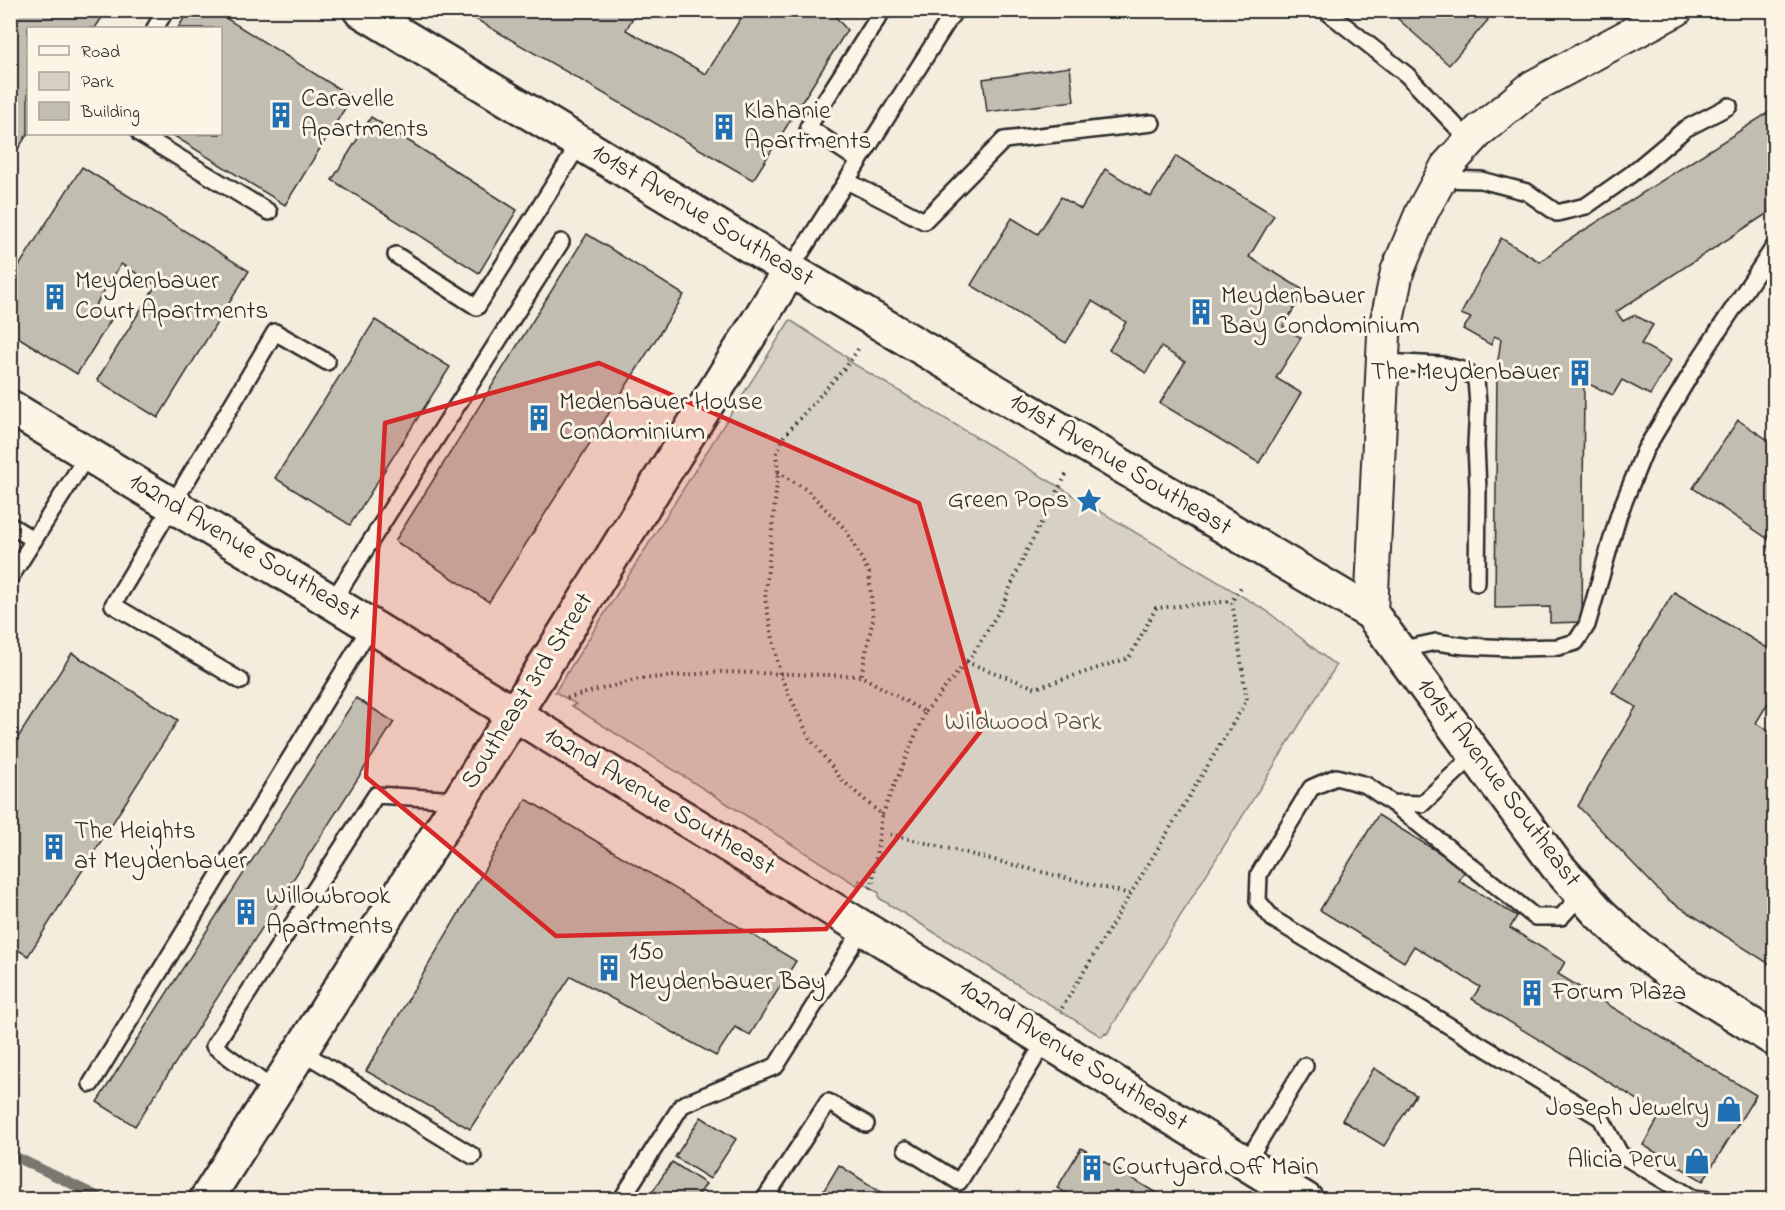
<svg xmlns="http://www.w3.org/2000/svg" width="1785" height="1210" font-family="'Indie Flower',sans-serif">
  <rect width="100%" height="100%" fill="#f4edde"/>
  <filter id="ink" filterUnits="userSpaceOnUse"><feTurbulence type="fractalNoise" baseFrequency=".0167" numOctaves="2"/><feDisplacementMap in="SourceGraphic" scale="12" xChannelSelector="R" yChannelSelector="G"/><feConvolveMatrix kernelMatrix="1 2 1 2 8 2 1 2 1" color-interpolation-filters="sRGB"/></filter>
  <g filter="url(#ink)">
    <path fill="#d6d1c4" stroke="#807e78" stroke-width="1.5" d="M 790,320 L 848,358 L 847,360 L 1267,611 L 1336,666 L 1107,1034 L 1105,1033 L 1102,1037 L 879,898 L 879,893 L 859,880 L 858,886 L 572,706 L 576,704 L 555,692 Z"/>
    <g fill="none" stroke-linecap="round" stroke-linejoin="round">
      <path stroke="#7a7771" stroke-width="10" d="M 10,1154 L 105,1200"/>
    </g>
    <g fill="#c2bdb1" stroke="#2b2b2b" stroke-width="1.5">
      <path d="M 10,10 L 107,10 L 95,28 L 28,28 L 28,133 L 10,162 Z"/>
      <path d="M 189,10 L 213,10 L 352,97 L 285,205 L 171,134 L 220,134 L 220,28 L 178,28 Z"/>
      <path d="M 460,10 L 637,10 L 626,30 L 706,74 L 746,10 L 830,10 L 847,30 L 753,180 Z"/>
      <path d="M 1403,10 L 1478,10 L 1488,20 L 1449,65 L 1397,18 Z"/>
      <path d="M 1070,67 L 1074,101 L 987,112 L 983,79 Z"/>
      <path d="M 1769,112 L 1774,121 L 1774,209 L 1616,312 L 1623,321 L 1635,315 L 1653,325 L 1641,344 L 1671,360 L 1650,395 L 1622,380 L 1613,395 L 1584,382 L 1582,622 L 1550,623 L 1550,607 L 1495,608 L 1497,367 L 1501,339 L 1494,336 L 1491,345 L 1463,329 L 1471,318 L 1461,314 L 1501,238 L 1540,262 L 1561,245 Z"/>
      <path d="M 371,117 L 517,210 L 479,273 L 332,180 Z"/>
      <path d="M 1176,156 L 1274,215 L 1249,257 L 1305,291 L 1283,326 L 1301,338 L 1276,378 L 1301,393 L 1259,463 L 1160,403 L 1185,362 L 1161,347 L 1146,373 L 1109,350 L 1126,322 L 1092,301 L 1066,343 L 971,285 L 1012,218 L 1038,234 L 1061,197 L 1081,209 L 1105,169 L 1151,197 Z"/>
      <path d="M 82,167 L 249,271 L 158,418 L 97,380 L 156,285 L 121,264 L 93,309 L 111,320 L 77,374 L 10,332 L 10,280 Z"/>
      <path d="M 587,234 L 684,295 L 489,602 L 395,541 Z"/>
      <path d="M 375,320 L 450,367 L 350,525 L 275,478 Z"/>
      <path d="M 1738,420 L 1774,444 L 1774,543 L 1693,488 Z"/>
      <path d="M 1674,592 L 1774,652 L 1774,693 L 1756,723 L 1774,735 L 1774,967 L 1667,899 L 1578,806 L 1636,707 L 1612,692 Z"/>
      <path d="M 72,653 L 178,720 L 28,956 L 10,945 L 10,750 Z"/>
      <path d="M 356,698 L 394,722 L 135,1126 L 97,1102 Z"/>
      <path d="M 526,799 L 796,961 L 750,1035 L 735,1027 L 716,1056 L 571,976 L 470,1129 L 366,1071 Z"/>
      <path d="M 1378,815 L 1466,869 L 1459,881 L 1517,916 L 1510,928 L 1565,962 L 1558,974 L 1756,1095 L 1703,1181 L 1643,1145 L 1661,1114 L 1472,999 L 1480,987 L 1414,946 L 1404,962 L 1320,910 Z"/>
      <path d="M 1374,1068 L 1416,1095 L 1384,1146 L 1342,1120 Z"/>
      <path d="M 701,1117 L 736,1139 L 710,1179 L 675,1157 Z"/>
      <path d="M 1081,1148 L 1168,1200 L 1063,1200 L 1066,1193 L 1057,1188 Z"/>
      <path d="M 672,1162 L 706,1184 L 695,1200 L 647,1200 Z"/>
      <path d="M 839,1165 L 893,1200 L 818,1200 Z"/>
    </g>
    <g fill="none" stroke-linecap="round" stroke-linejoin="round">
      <g stroke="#2b2b2b" stroke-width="20">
        <g id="lane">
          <path d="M 1325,10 L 1407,75 L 1470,141"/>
          <path d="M 155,28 L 166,10"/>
          <path d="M 140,134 L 269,212"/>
          <path d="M 859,161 L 808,127 L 883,10"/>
          <path d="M 1440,179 L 1481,180 L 1527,192 L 1557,213 L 1586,206 L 1630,175 L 1685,129 L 1729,106"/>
          <path d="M 847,181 L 924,221 L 1004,140 L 1152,123"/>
          <path d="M 396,255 L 477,307 L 580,143"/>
          <path d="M 790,270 L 955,10"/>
          <path d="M 1383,362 L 1442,365 L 1463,370 L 1476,379 L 1478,405 L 1476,445 L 1478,489 L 1477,583"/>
          <path d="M 10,525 L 34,540"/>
          <path d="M 10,578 L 88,454"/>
          <path d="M 332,602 L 561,242"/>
          <path d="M 1398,650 L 1436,642 L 1465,646 L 1512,648 L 1558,647 L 1576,642 L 1587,625 L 1619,514 L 1645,450 L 1701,357 L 1774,247"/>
          <path d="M 241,681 L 113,605 L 275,332 L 327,362"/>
          <path d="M 1475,754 L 1422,804 L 1392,803 L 1366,785 L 1336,777 L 1311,788 L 1259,874 L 1258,901 L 1273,919 L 1601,1118 L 1620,1154 L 1693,1198 L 1710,1200"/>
          <path d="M 1392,803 L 1535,917 L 1561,917 L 1582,894"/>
          <path d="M 301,1051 L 473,1156"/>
          <path d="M 91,1084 L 371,626"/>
          <path d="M 275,1091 L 214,1046 L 376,795 L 460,800"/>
          <path d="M 906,1149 L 959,1182 L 1046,1040"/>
          <path d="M 1246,1163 L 1305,1066"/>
          <path d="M 621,1200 L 682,1105 L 776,1066 L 863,928"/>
          <path d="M 764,1200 L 828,1102 L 866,1124"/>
        </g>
      </g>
      <g stroke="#2b2b2b" stroke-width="36">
        <path id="street" d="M 1371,613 L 1384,335 L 1397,272 L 1422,212 L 1447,166 L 1480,130 L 1534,86 L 1676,10"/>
      </g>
      <g stroke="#2b2b2b" stroke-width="38">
        <g id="secondary">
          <path d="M 360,10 L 790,270 L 1371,613 L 1557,866 L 1599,913 L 1631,943 L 1677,978 L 1774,1039"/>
          <path d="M 10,407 L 332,602 L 1306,1200"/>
          <path d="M 206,1200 L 530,689 L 790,270"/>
        </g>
      </g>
      <g stroke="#2b2b2b" stroke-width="4" stroke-dasharray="1.5 4.5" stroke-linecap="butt">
        <path d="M 858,349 L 849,363 L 784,436 L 776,455 L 778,472 L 765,599 L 780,675 L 810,739 L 843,781 L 882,815 L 872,886 L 869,891"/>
        <path d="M 778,472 L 807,490 L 846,530 L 869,573 L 873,619 L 861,676"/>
        <path d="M 966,662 L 1036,688 L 1129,658 L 1156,608 L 1232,601"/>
        <path d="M 567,698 L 639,679 L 721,672 L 861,676 L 925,712 L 882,815"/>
        <path d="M 925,712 L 973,654 L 1001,608 L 1027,550 L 1067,473"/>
        <path d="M 890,834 L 1130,894"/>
        <path d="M 1062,1008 L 1247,700 L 1232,601 L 1243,584"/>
      </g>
      <use href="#lane" stroke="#fcf5e5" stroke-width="15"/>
      <use href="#street" stroke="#fcf5e5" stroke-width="32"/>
      <use href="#secondary" stroke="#fcf5e5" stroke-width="33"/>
    </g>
  </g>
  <path fill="#d62828" fill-opacity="0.2" stroke="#d62828" stroke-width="4.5" stroke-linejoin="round" d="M 599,363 L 919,503 L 983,728 L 826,929 L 556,936 L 366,777 L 385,423 Z"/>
  <defs>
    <g id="building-bare" transform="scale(2.07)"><path d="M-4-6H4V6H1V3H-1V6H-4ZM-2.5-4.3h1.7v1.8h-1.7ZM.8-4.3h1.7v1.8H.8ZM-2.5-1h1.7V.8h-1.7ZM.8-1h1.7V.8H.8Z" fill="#1f6fb2" stroke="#fcf5e5" stroke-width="2.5" paint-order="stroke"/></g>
    <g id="sight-bare" transform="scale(2.07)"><path d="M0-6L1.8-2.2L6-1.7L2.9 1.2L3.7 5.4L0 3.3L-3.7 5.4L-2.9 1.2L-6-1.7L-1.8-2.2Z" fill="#1f6fb2" stroke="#fcf5e5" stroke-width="2.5" paint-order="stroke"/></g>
    <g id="shop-bare" transform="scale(2.07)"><path d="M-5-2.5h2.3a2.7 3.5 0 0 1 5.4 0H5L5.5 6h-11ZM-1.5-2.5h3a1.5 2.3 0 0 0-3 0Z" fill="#1f6fb2" stroke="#fcf5e5" stroke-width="2.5" paint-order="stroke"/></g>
  </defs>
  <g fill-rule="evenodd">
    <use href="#building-bare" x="281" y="115"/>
    <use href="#building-bare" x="724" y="127"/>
    <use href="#building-bare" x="55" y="297"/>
    <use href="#building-bare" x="1201" y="312"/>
    <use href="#building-bare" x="1580" y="373"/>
    <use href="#building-bare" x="539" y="418"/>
    <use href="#sight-bare" x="1089" y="501"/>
    <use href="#building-bare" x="54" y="847"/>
    <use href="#building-bare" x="246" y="912"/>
    <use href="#building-bare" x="609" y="968"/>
    <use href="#building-bare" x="1532" y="993"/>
    <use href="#shop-bare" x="1729" y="1109"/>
    <use href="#shop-bare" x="1697" y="1161"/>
    <use href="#building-bare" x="1092" y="1168"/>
  </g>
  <g text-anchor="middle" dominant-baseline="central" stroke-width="6" stroke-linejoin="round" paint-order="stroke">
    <g font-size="26" fill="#2b2b2b" stroke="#fcf5e5" text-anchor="start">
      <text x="301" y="100">Caravelle<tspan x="301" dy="30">Apartments</tspan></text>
      <text x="744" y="112">Klahanie<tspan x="744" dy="30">Apartments</tspan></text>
      <text x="75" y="282">Meydenbauer<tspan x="75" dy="30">Court Apartments</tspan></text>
      <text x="1221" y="297">Meydenbauer<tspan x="1221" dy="30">Bay Condominium</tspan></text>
      <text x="1560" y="373" text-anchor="end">The Meydenbauer</text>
      <text x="559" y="403">Medenbauer House<tspan x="559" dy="30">Condominium</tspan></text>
      <text x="1069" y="501" text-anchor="end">Green Pops</text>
      <text x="74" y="832">The Heights<tspan x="74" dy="30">at Meydenbauer</tspan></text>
      <text x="266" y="897">Willowbrook<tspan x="266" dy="30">Apartments</tspan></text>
      <text x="629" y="953">150<tspan x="629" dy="30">Meydenbauer Bay</tspan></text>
      <text x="1552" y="993">Forum Plaza</text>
      <text x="1709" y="1109" text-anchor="end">Joseph Jewelry</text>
      <text x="1677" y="1161" text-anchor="end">Alicia Peru</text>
      <text x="1112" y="1168">Courtyard Off Main</text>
    </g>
    <g font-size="26" fill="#2b2b2b" stroke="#fcf5e5">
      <text transform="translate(702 216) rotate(31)">101st Avenue Southeast</text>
      <text transform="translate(1120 465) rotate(31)">101st Avenue Southeast</text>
      <text transform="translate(244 548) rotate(31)">102nd Avenue Southeast</text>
      <text transform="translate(528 691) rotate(-58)">Southeast 3rd Street</text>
      <text transform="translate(1498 783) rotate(53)">101st Avenue Southeast</text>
      <text transform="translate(659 802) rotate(31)">102nd Avenue Southeast</text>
      <text transform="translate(1073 1056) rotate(32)">102nd Avenue Southeast</text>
    </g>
    <g font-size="26" fill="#565451" stroke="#fcf5e5">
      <text x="1023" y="723">Wildwood Park</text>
    </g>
  </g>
  <rect width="1785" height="1210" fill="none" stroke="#fcf5e5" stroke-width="36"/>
  <rect x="18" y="18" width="1749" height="1174" fill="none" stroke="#2b2b2b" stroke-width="2" filter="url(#ink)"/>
  <rect x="27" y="27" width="195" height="108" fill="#fcf5e5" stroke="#a8a49b" stroke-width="1.5"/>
  <rect x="39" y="46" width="30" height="9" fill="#fcf5e5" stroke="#a8a49b" stroke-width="1.5"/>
  <text x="81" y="57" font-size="18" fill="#2b2b2b">Road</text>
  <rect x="39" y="72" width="30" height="18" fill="#d6d1c4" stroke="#a8a49b" stroke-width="1.5"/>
  <text x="81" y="87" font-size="18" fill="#2b2b2b">Park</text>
  <rect x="39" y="102" width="30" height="18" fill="#c2bdb1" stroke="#a8a49b" stroke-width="1.5"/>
  <text x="81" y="117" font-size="18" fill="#2b2b2b">Building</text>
</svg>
